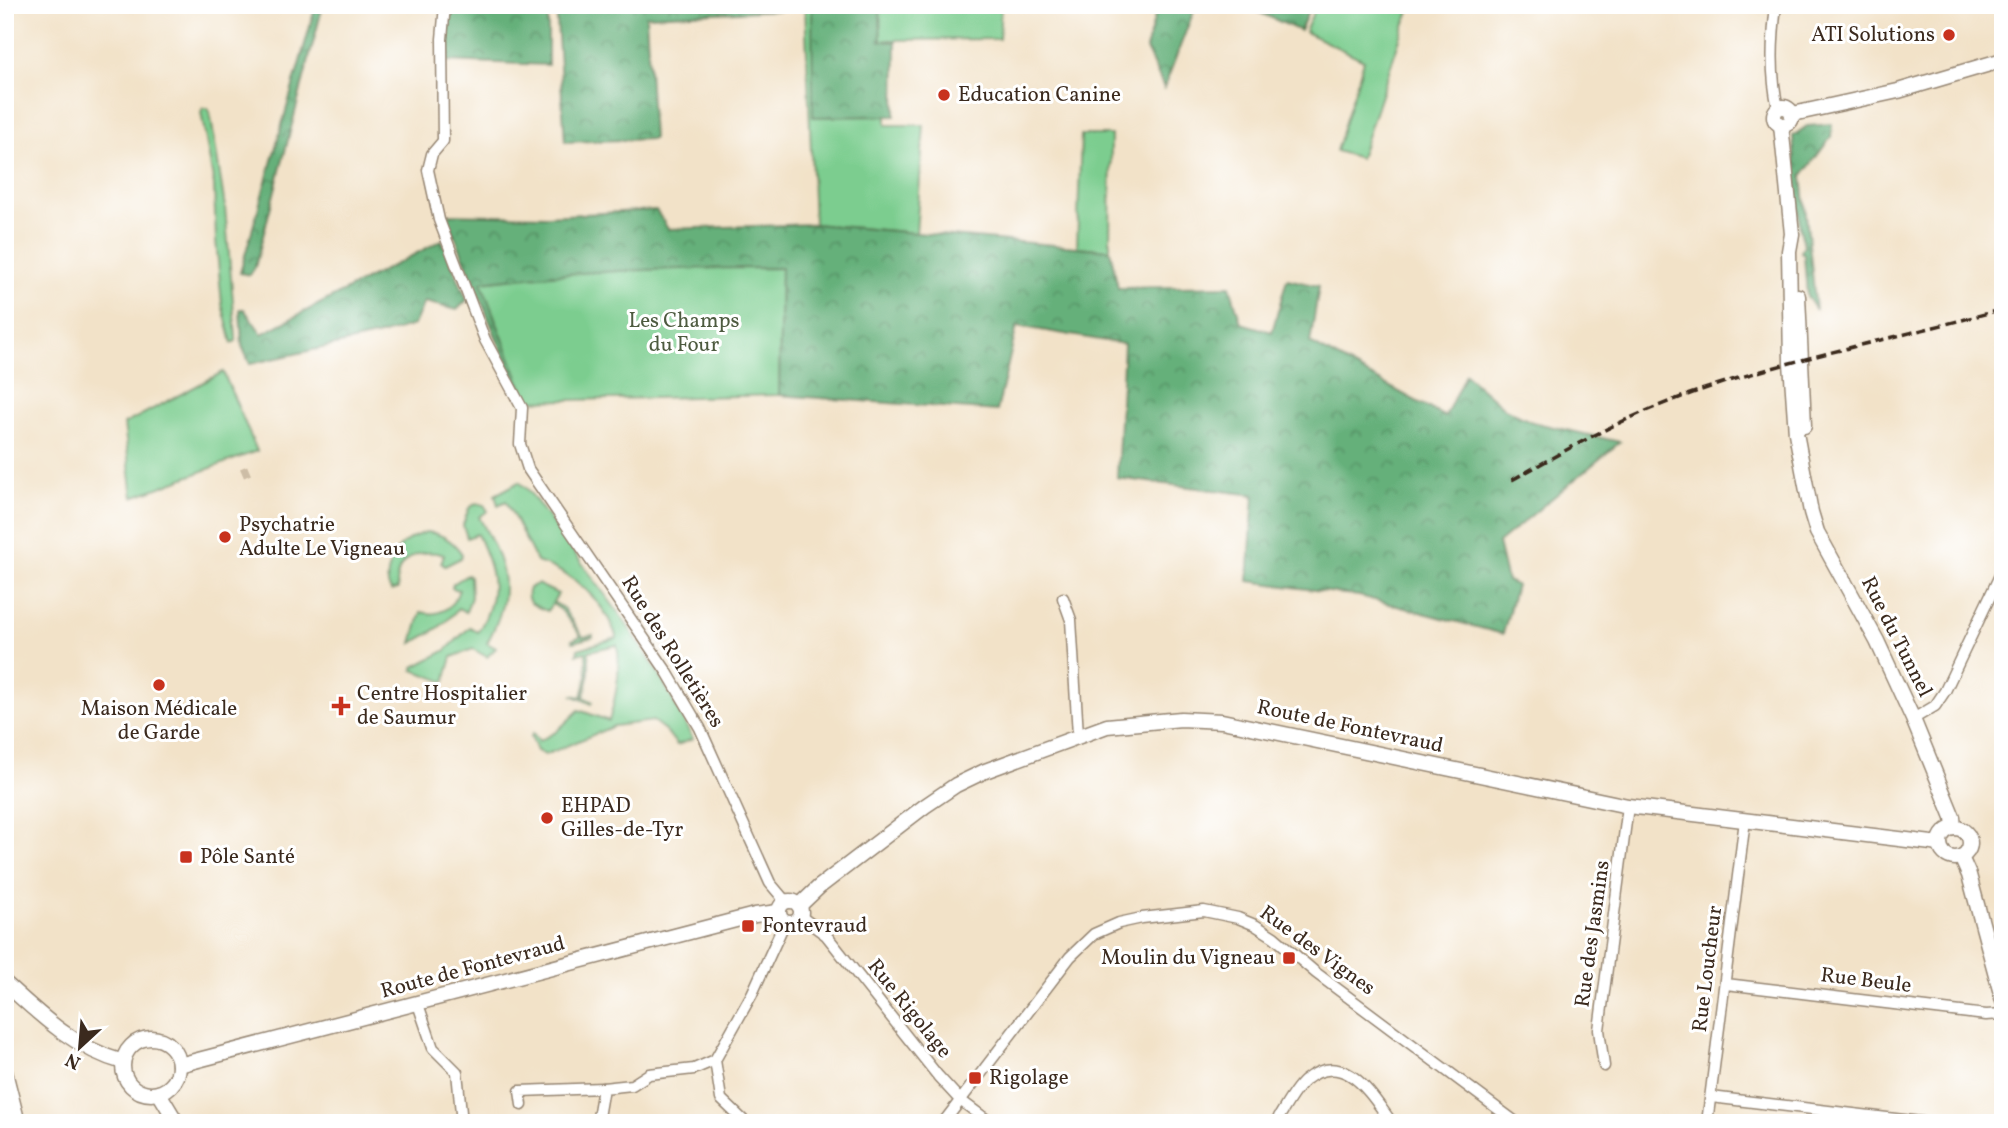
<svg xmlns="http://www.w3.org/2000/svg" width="2008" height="1128" font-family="Vollkorn,serif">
  <defs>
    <pattern id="forest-crowns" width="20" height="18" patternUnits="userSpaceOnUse" patternTransform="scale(1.75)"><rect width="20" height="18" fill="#65b07a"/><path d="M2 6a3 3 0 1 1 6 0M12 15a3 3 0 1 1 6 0" fill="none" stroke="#548f63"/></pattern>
  </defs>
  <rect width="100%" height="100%" fill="#fff"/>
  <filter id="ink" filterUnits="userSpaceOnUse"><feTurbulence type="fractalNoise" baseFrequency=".0143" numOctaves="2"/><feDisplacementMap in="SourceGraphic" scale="14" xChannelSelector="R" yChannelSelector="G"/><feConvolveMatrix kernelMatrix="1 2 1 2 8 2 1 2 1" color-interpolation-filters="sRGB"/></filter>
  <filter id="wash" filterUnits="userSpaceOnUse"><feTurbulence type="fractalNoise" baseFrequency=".00686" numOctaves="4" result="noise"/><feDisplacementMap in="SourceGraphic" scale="28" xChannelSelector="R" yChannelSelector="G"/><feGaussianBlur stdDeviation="1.57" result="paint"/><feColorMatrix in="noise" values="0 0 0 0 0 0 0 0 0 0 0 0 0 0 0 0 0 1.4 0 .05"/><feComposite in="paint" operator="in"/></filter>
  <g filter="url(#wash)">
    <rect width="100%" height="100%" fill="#f2e2c8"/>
    <g fill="#7ccd8f" stroke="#5c7c56" stroke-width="2">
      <path d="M 805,5 L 1001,5 L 999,39 L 885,40 L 886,125 L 924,125 L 916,233 L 814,224 Z"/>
      <path d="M 1316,5 L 1411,5 L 1360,158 L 1336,151 L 1364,60 L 1305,32 Z"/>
      <path d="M 203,108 L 208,108 L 211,118 L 225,207 L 236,337 L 236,341 L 232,343 L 222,304 L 216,240 L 214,185 L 201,112 Z"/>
      <path d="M 1081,135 L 1111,135 L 1110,250 L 1077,247 Z"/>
      <path d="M 711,267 L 781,268 L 779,395 L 527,401 L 481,282 L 556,273 Z"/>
      <path d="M 223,372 L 257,451 L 133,497 L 124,424 Z"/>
      <path d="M 519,482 L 528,490 L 623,619 L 659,674 L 693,739 L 677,745 L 666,731 L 653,721 L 614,726 L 545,755 L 537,751 L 531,736 L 533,733 L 539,741 L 556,732 L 579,710 L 609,721 C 616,697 622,670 617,645 L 589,651 L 589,677 L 584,697 L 593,702 L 592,704 L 572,695 L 582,697 L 587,677 L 586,652 L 577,654 L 578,649 L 617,638 C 604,600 574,573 537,562 L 506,501 L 498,505 L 495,495 Z"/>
      <path d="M 477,503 L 484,505 L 488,511 L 479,517 C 506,567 515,590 487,643 L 496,648 L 487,657 L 473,649 L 452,657 L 445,682 L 413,670 L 414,667 L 445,651 L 470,627 L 478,632 C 501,593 494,572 477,534 L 467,538 L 463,525 L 469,508 Z"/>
      <path d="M 427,532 C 443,534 453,541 462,554 L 461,558 L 445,566 L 441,563 L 444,555 C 420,547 392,559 398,589 L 391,591 C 386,583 387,578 389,569 C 393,548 407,537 427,532 Z"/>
      <path d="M 467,575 L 470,576 L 471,597 L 466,612 L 458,608 C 446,625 431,633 412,643 L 421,612 C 440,617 453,608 459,590 L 452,588 L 453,584 Z"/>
      <path d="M 537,584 L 558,594 L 553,602 L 563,608 L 583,637 L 593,635 L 593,637 L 573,642 L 572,640 L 581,636 L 561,610 L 552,604 L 547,611 C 535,606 523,603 529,588 Z"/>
    </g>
    <g fill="url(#forest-crowns)" stroke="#506d4c" stroke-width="2">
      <path d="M 316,5 L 323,5 L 255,267 L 250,275 L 240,273 Z"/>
      <path d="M 450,5 L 548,5 L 548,65 L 446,61 Z"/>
      <path d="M 805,5 L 805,9 L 646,16 L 653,139 L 565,142 L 556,6 Z"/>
      <path d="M 1158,5 L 1196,5 L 1164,88 L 1146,49 Z"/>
      <path d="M 1243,5 L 1311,5 L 1300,31 Z"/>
      <path d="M 880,8 L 881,41 L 896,42 L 895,116 L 813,117 L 812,9 Z"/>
      <path d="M 1832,124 L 1831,137 L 1802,176 L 1816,310 L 1807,296 L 1804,255 L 1801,252 L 1804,245 L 1800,229 L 1793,136 L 1807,126 Z"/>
      <path d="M 656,210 L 668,229 L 814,224 L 1110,250 L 1118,288 L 1230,286 L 1241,323 L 1272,332 L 1287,279 L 1319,286 L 1310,343 L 1445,417 L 1465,374 L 1505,409 L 1532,422 L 1620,442 L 1498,543 L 1507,581 L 1516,585 L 1503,634 L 1359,596 L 1248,581 L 1254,495 L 1117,478 L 1124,344 L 1017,326 L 997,411 L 779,395 L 781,268 C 681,268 581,270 481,282 L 527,401 L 523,403 L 446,214 L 547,216 Z"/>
      <path d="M 442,240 L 467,300 L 457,310 L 424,302 L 414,325 L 380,335 L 250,364 L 242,346 L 240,309 L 244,309 L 262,334 Z"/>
    </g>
  </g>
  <g filter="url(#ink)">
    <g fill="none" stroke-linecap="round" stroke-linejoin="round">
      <path stroke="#cdbda6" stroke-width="10" stroke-dasharray="10 5" stroke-linecap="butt" d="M 242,473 L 249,470"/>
      <g stroke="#968673" stroke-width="13">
        <g id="street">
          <path d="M 445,5 L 442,39 L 443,141 L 432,154 L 428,170 L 439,220 L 485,340 L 522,408 L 520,444 L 528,469 L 667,672 L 700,728 L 770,883 L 786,902"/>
          <path d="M 1776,5 C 1772,40 1770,73 1778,108"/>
          <path d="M 1063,598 L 1071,620 L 1078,735"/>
          <path d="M 1913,719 L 1935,706 L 1945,691 L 2003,569"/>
          <path d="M 800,916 L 826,935 L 938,1076 L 960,1100 L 991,1123"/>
          <path d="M 1726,984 L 1986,1015 L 2003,1014"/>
          <path d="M 418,1004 L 433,1048 L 457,1072 L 462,1123"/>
          <path d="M 715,1060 L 721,1099 L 746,1123"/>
          <path d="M 5,1064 L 20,1123"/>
          <path d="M 1604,1066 L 1599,1030 L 1628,806"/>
          <path d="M 1711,1097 L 1929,1123"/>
          <path d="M 522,1105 L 520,1091 L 603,1088"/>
          <path d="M 597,1123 L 603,1088 L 632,1085 L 649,1074 L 694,1069 L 715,1060 L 752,994 L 785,922"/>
          <path d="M 943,1123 L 1070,957 L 1094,934 L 1119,923 L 1142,918 L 1204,911 L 1238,918 L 1255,925 L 1274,937 L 1316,973 L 1517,1123"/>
          <path d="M 1277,1123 L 1279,1117 C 1286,1106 1294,1090 1304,1081 C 1345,1047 1371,1095 1392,1123"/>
          <path d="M 1707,1123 L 1745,820"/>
        </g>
      </g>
      <g stroke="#968673" stroke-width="17">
        <g id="secondary">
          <circle cx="1783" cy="116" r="9"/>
          <path d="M 1793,114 L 1898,91 L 2003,60"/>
          <path d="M 1781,125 L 1792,234 L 1789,251 L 1791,363 L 1796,433 L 1811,512 L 1817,532 L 1877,641 L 1913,719 L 1953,817 L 1954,828"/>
          <path d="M 1798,296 L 1804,426"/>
          <circle cx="1955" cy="843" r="15"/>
          <path d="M 1961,857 L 1969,875 L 2003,1001"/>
          <circle cx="790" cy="912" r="11"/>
          <path d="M 799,906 L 819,887 L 925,806 L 956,785 L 985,771 L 1107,726 L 1181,719 L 1222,721 L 1628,806 L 1940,844"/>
          <path d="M 5,983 C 41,1016 76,1049 123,1062"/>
          <circle cx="151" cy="1066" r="28"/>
          <path d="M 179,1065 L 755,915 L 778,912"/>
          <path d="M 159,1093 L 177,1123"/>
        </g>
      </g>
      <use href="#street" stroke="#fff" stroke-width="10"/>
      <use href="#secondary" stroke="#fff" stroke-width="14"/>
      <path stroke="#3b2a1e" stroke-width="3.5" stroke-dasharray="10 5" stroke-linecap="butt" d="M 1512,480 C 1566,450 1620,419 1679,398 C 1784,359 1895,339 2003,309"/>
    </g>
  </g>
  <g fill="#c8321e" stroke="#fff" stroke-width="2.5">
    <circle cx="1949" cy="35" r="7"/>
    <circle cx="944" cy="95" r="7"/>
    <circle cx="225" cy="537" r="7"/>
    <circle cx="159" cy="685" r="7"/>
    <path d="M337.5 695.5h7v7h7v7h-7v7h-7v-7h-7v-7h7z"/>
    <circle cx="547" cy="818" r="7"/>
    <rect x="179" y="850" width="14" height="14" rx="3.5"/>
    <rect x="741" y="919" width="14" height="14" rx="3.5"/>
    <rect x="1282" y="951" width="14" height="14" rx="3.5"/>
    <rect x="968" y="1071" width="14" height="14" rx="3.5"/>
  </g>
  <g text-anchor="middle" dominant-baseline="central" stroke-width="6" stroke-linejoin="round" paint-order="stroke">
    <g font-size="21" fill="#3b2a1e" stroke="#fff" text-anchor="start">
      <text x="1935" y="35" text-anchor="end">ATI Solutions</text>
      <text x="958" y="95">Education Canine</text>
      <text x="239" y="525">Psychatrie<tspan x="239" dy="24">Adulte Le Vigneau</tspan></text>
      <text x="357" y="694">Centre Hospitalier<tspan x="357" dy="24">de Saumur</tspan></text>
      <text x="159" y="709" text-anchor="middle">Maison Médicale<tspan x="159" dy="24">de Garde</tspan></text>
      <text x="561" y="806">EHPAD<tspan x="561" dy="24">Gilles-de-Tyr</tspan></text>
      <text x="200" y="857">Pôle Santé</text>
      <text x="762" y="926">Fontevraud</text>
      <text x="1275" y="958" text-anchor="end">Moulin du Vigneau</text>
      <text x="989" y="1078">Rigolage</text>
    </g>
    <g font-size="21" fill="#4e5b40" stroke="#fff">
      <text x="684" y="321">Les Champs<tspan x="684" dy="24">du Four</tspan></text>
    </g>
    <g font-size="21" fill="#3b2a1e" stroke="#fff">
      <text transform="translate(1896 637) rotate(63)">Rue du Tunnel</text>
      <text transform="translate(672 652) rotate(58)">Rue des Rolletières</text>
      <text transform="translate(1350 727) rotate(12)">Route de Fontevraud</text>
      <text transform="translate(1593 934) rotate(-82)">Rue des Jasmins</text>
      <text transform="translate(1317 951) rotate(36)">Rue des Vignes</text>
      <text transform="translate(473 968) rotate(-15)">Route de Fontevraud</text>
      <text transform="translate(1708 969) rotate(-83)">Rue Loucheur</text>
      <text transform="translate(1866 981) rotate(7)">Rue Beule</text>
      <text transform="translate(909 1009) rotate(51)">Rue Rigolage</text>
    </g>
  </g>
  <rect width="2008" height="1128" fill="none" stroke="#fff" stroke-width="28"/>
  <g transform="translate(80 1047) rotate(206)" stroke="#ffffff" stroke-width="5" paint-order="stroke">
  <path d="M0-5L12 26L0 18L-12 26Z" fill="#3b2a1e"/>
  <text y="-10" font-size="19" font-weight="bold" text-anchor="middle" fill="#3b2a1e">N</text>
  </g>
</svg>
